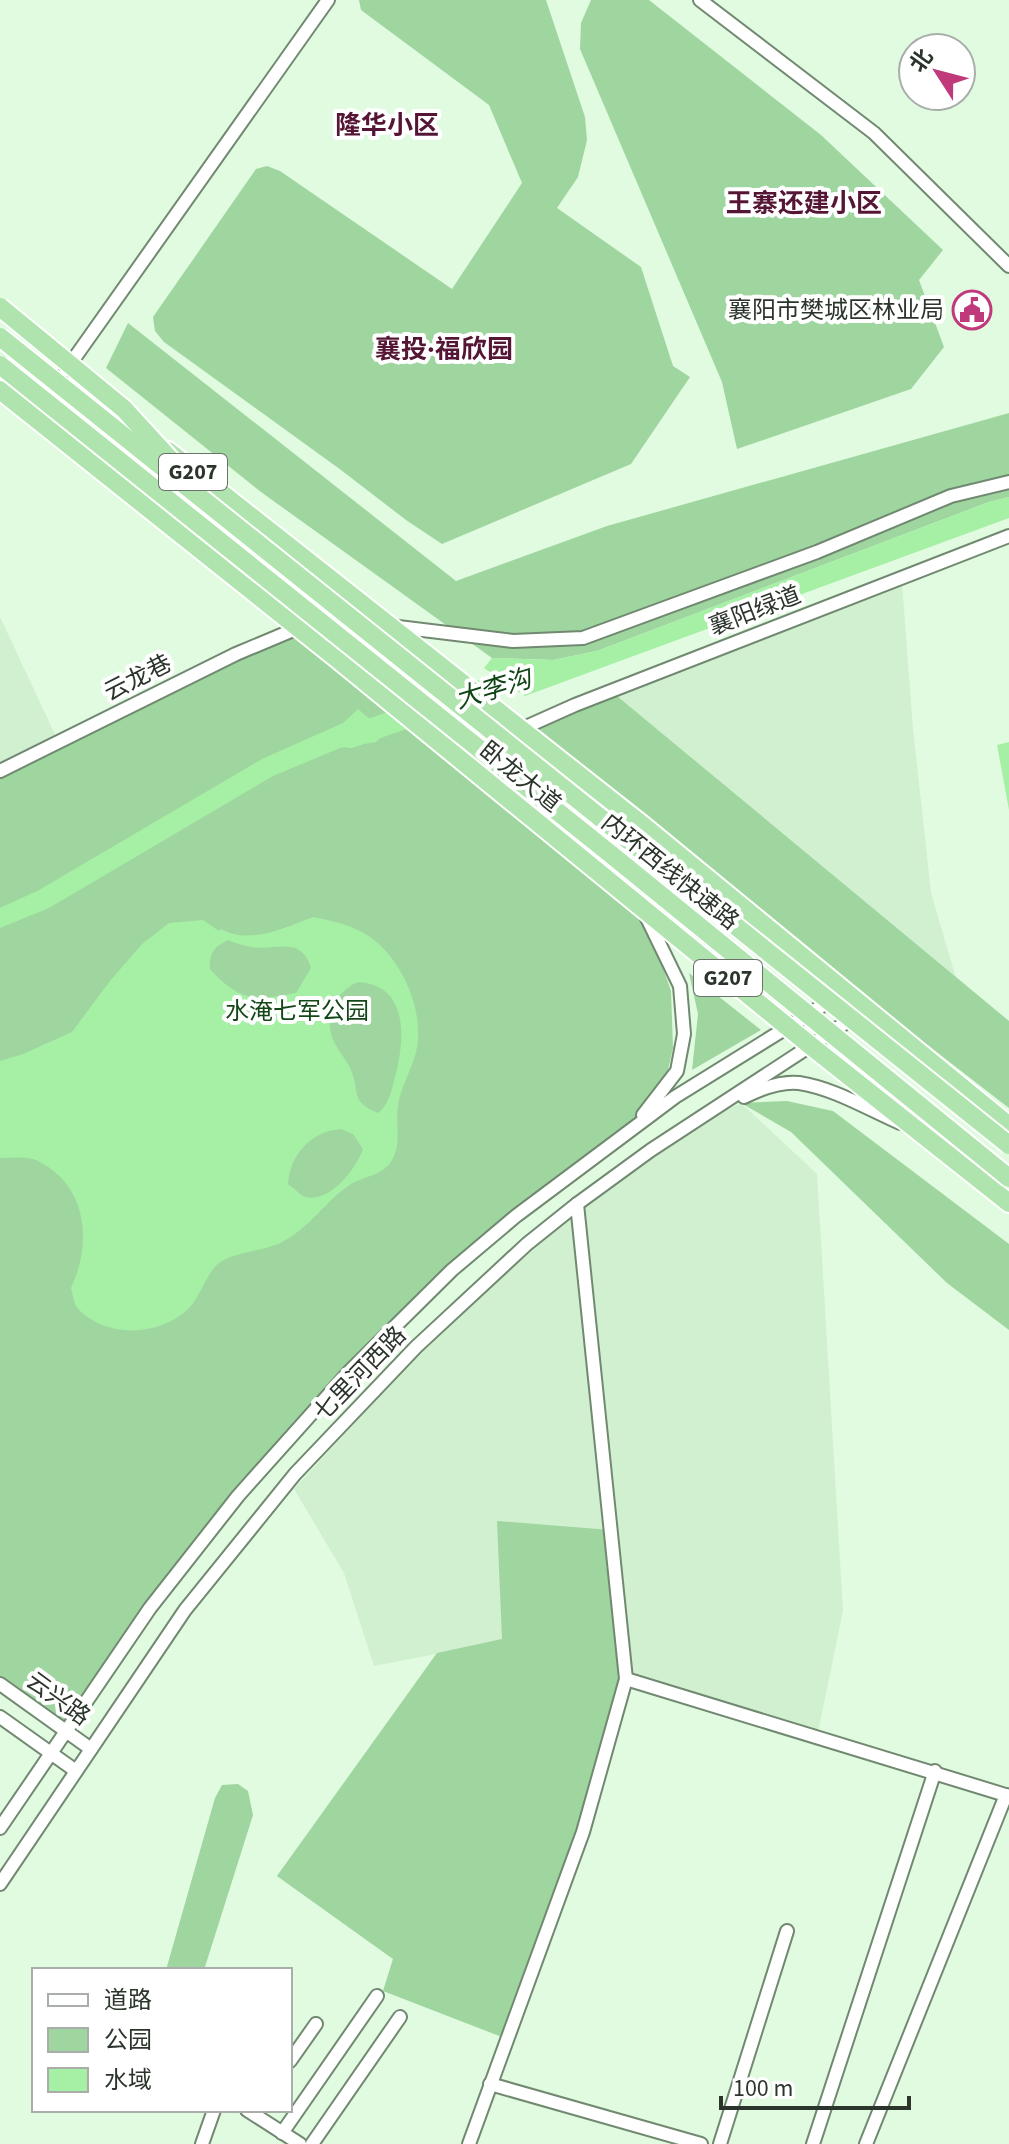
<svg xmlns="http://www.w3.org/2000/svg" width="1009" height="2144" font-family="'Source Sans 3','Noto Sans SC',sans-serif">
  <rect width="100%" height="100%" fill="#e1fbe0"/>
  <g fill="#d1f0d0">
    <path d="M 901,570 L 913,728 L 931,893 L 956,978 L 604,685 Z"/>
    <path d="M 0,617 L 59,743 L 0,771 Z"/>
    <path d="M 741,1103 L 817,1174 L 843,1611 L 817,1737 L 626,1680 L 383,1991 L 393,1959 L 277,1876 L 436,1654 L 374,1666 L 344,1573 L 294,1489 L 422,1350 L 557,1226 L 696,1125 Z"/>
  </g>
  <g fill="#9fd59f">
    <path d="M 359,0 L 546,0 L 585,117 L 587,140 L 578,177 L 557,208 L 641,267 L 673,366 L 690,377 L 631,464 L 442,544 L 406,520 L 341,470 L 164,342 L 155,331 L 153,317 L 256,169 L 267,166 L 280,171 L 452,289 L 522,183 L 489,105 L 361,10 Z"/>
    <path d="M 591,0 L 649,0 L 821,135 L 943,250 L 919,280 L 944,347 L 911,389 L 737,449 L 722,382 L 580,49 L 581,23 Z"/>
    <path d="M 128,323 L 456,581 L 607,526 L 1009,413 L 1009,497 L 989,502 L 597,651 L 553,660 L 492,658 L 261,492 L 106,368 Z"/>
    <path d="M 298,628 L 642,908 L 671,991 L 673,1048 L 666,1078 L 636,1124 L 452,1270 L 238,1496 L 67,1732 L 0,1684 L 0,772 Z"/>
    <path d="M 611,691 L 1009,1021 L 1009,1108 L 519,730 Z"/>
    <path d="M 689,973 L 761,1030 L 692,1070 L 698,1014 Z"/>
    <path d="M 787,1101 L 833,1111 L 1009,1244 L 1009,1330 L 947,1283 L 791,1132 L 741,1103 Z"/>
    <path d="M 497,1521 L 611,1530 L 626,1679 L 583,1832 L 507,2039 L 383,1991 L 393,1959 L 277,1876 L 437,1653 L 502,1639 Z"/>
    <path d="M 238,1784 L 248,1791 L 253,1815 L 204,1970 L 166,1970 L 215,1798 L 222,1785 Z"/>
  </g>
  <g fill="#a5f0a5" fill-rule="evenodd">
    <path d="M 1009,497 L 1009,518 L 525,696 L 484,668 L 492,658 L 553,660 L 597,651 L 989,502 Z"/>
    <path d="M 358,709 L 386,733 L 376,742 L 340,748 L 273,776 L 49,908 L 0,928 L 0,908 L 39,890 L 262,759 L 343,723 Z"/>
    <path d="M 1009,742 L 1009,810 L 997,745 Z"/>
    <path d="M 313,917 C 333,921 353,925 370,937 C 399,957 420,1001 418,1037 C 418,1061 401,1083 398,1106 C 395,1124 402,1143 392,1160 C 384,1175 365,1176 351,1184 C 326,1200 310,1228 282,1242 C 265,1251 233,1252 219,1263 C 205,1275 201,1296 189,1308 C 161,1336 108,1339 79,1310 C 74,1305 73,1295 71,1288 C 92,1243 88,1186 38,1161 C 28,1156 11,1158 0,1158 L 0,1061 L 23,1054 L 72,1032 L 110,981 L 142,944 L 169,923 L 203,920 L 219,931 L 221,929 C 250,945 284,928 313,917 ZM 228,940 C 236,943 244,946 252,947 C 277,951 301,935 311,968 L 296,993 C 254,1001 239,1001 210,969 C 209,953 214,947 228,940 ZM 358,982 C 408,985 405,1037 396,1073 C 392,1087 390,1104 378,1113 C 348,1101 361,1090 350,1068 C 345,1057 334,1046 331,1034 C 326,1011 337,991 358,982 ZM 341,1129 L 353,1134 L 363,1149 C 356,1169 328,1206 303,1196 C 298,1193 293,1187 288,1184 C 290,1155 311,1131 341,1129 Z"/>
  </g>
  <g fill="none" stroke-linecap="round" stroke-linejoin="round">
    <path stroke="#a5f0a5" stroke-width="22" d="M 350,737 L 510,681 L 534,676"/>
    <g stroke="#718971" stroke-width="16">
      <g id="minor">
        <path d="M 700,0 L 874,133 L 1009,266"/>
        <path d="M 66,370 L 328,0"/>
        <path d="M 390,626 L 513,641 L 583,638 L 817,552 L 951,496 L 1009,482"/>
        <path d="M 519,730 L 575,705 L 1009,536"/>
        <path d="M 0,771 L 236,654 L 298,628"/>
        <path d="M 744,1097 C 760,1089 781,1081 799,1083 C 833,1088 868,1109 900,1123"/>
        <path d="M 643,1115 L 677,1071 L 684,1034 L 680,986 L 645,914"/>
        <path d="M 626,1679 L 1009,1796"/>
        <path d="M 0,1684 L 91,1749"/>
        <path d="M 0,1717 L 76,1771"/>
        <path d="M 0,1828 L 150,1608 L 238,1496 L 348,1373 L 452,1270 L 516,1216 L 675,1097 L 833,999"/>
        <path d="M 0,1884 L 185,1610 L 295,1474 L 416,1347 L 527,1244 L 577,1204 L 651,1150 L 856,1016"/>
        <path d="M 290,2061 L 316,2024"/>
        <path d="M 490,2084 L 701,2144"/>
        <path d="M 247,2110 L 300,2144"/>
        <path d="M 282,2133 L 377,1996"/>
        <path d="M 202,2144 L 214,2110"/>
        <path d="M 312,2144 L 400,2017"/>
        <path d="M 469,2144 L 583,1832 L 626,1679 L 577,1204"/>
        <path d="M 720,2144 L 787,1931"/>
        <path d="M 813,2144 L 935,1771"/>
        <path d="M 866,2144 L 1006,1795"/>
      </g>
    </g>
    <g stroke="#fff" stroke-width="22">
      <g id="highway">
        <path d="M 0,390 L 335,657 L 811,1046 L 1009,1203"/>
        <path d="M 168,451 L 641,824 L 1009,1126"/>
      </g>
    </g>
    <use href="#minor" stroke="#fff" stroke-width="12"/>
    <use href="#highway" stroke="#b0e4af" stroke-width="18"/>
    <g stroke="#fff" stroke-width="22" stroke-linecap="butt">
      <g id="highway-bridge">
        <path d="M 0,307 L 124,409 L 178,468"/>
        <path d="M 0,337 L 1009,1145"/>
        <path d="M 0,365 L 613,856 L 1009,1178"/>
      </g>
    </g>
    <use href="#highway-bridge" stroke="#b0e4af" stroke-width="18"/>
  </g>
  <defs>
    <g id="civic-ring" transform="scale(2)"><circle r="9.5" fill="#fff" stroke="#bf397b" stroke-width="1.5"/><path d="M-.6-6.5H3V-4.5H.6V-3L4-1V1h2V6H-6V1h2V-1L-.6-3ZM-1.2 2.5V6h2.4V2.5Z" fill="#bf397b"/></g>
  </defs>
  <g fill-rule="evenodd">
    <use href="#civic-ring" x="972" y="310"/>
  </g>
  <g text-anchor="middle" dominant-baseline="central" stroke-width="8" stroke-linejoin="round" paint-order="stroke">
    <g fill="#fff" stroke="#6b726b" stroke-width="2">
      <rect x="159" y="454" width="68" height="36" rx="6"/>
      <rect x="694" y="960" width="68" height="36" rx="6"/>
    </g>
    <g font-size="22" font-weight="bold" fill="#2b352b">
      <text x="193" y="472">G207</text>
      <text x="728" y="978">G207</text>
    </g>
    <g font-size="24" fill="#2b352b" stroke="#fff" text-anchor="end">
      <text x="944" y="310">襄阳市樊城区林业局</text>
    </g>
    <g font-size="24" fill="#2b352b" stroke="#fff">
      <text transform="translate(755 611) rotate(-21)">襄阳绿道</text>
      <text transform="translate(138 678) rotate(-27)">云龙巷</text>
      <text transform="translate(520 777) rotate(39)">卧龙大道</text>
      <text transform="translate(670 872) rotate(39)">内环西线快速路</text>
      <text transform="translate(360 1374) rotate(-46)">七里河西路</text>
      <text transform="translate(58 1699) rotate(36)">云兴路</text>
    </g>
    <g font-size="24" fill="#144718" stroke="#fff">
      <text x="297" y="1011">水淹七军公园</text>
    </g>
    <g font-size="26" font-weight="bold" fill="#551534" stroke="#fff">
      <text x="387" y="125">隆华小区</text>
      <text x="804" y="203">王寨还建小区</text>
      <text x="444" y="349">襄投·福欣园</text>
    </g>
    <g font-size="26" font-style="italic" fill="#114516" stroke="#fff">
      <text transform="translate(493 689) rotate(-17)">大李沟</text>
    </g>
  </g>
  <rect x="32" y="1968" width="260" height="144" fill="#ffffff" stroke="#aaaeaa" stroke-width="2"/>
  <rect x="48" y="1994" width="40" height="12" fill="#ffffff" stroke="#aaaeaa" stroke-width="2"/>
  <text x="104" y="2008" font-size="24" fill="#2b352b">道路</text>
  <rect x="48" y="2028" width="40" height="24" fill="#9fd59f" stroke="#aaaeaa" stroke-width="2"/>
  <text x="104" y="2048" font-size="24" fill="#2b352b">公园</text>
  <rect x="48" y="2068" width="40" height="24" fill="#a5f0a5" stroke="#aaaeaa" stroke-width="2"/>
  <text x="104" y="2088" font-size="24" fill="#2b352b">水域</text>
  <g transform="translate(937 72) rotate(306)"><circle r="38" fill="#ffffff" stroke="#aaaeaa" stroke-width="2"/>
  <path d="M0-6L14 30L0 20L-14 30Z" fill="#bf397b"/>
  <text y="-12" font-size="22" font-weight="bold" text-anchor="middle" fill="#2b352b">北</text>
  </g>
  <path d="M721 2096v12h188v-12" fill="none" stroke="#2b352b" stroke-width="4"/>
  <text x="733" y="2096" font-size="24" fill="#2b352b" stroke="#ffffff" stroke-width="6" paint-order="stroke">100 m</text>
</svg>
